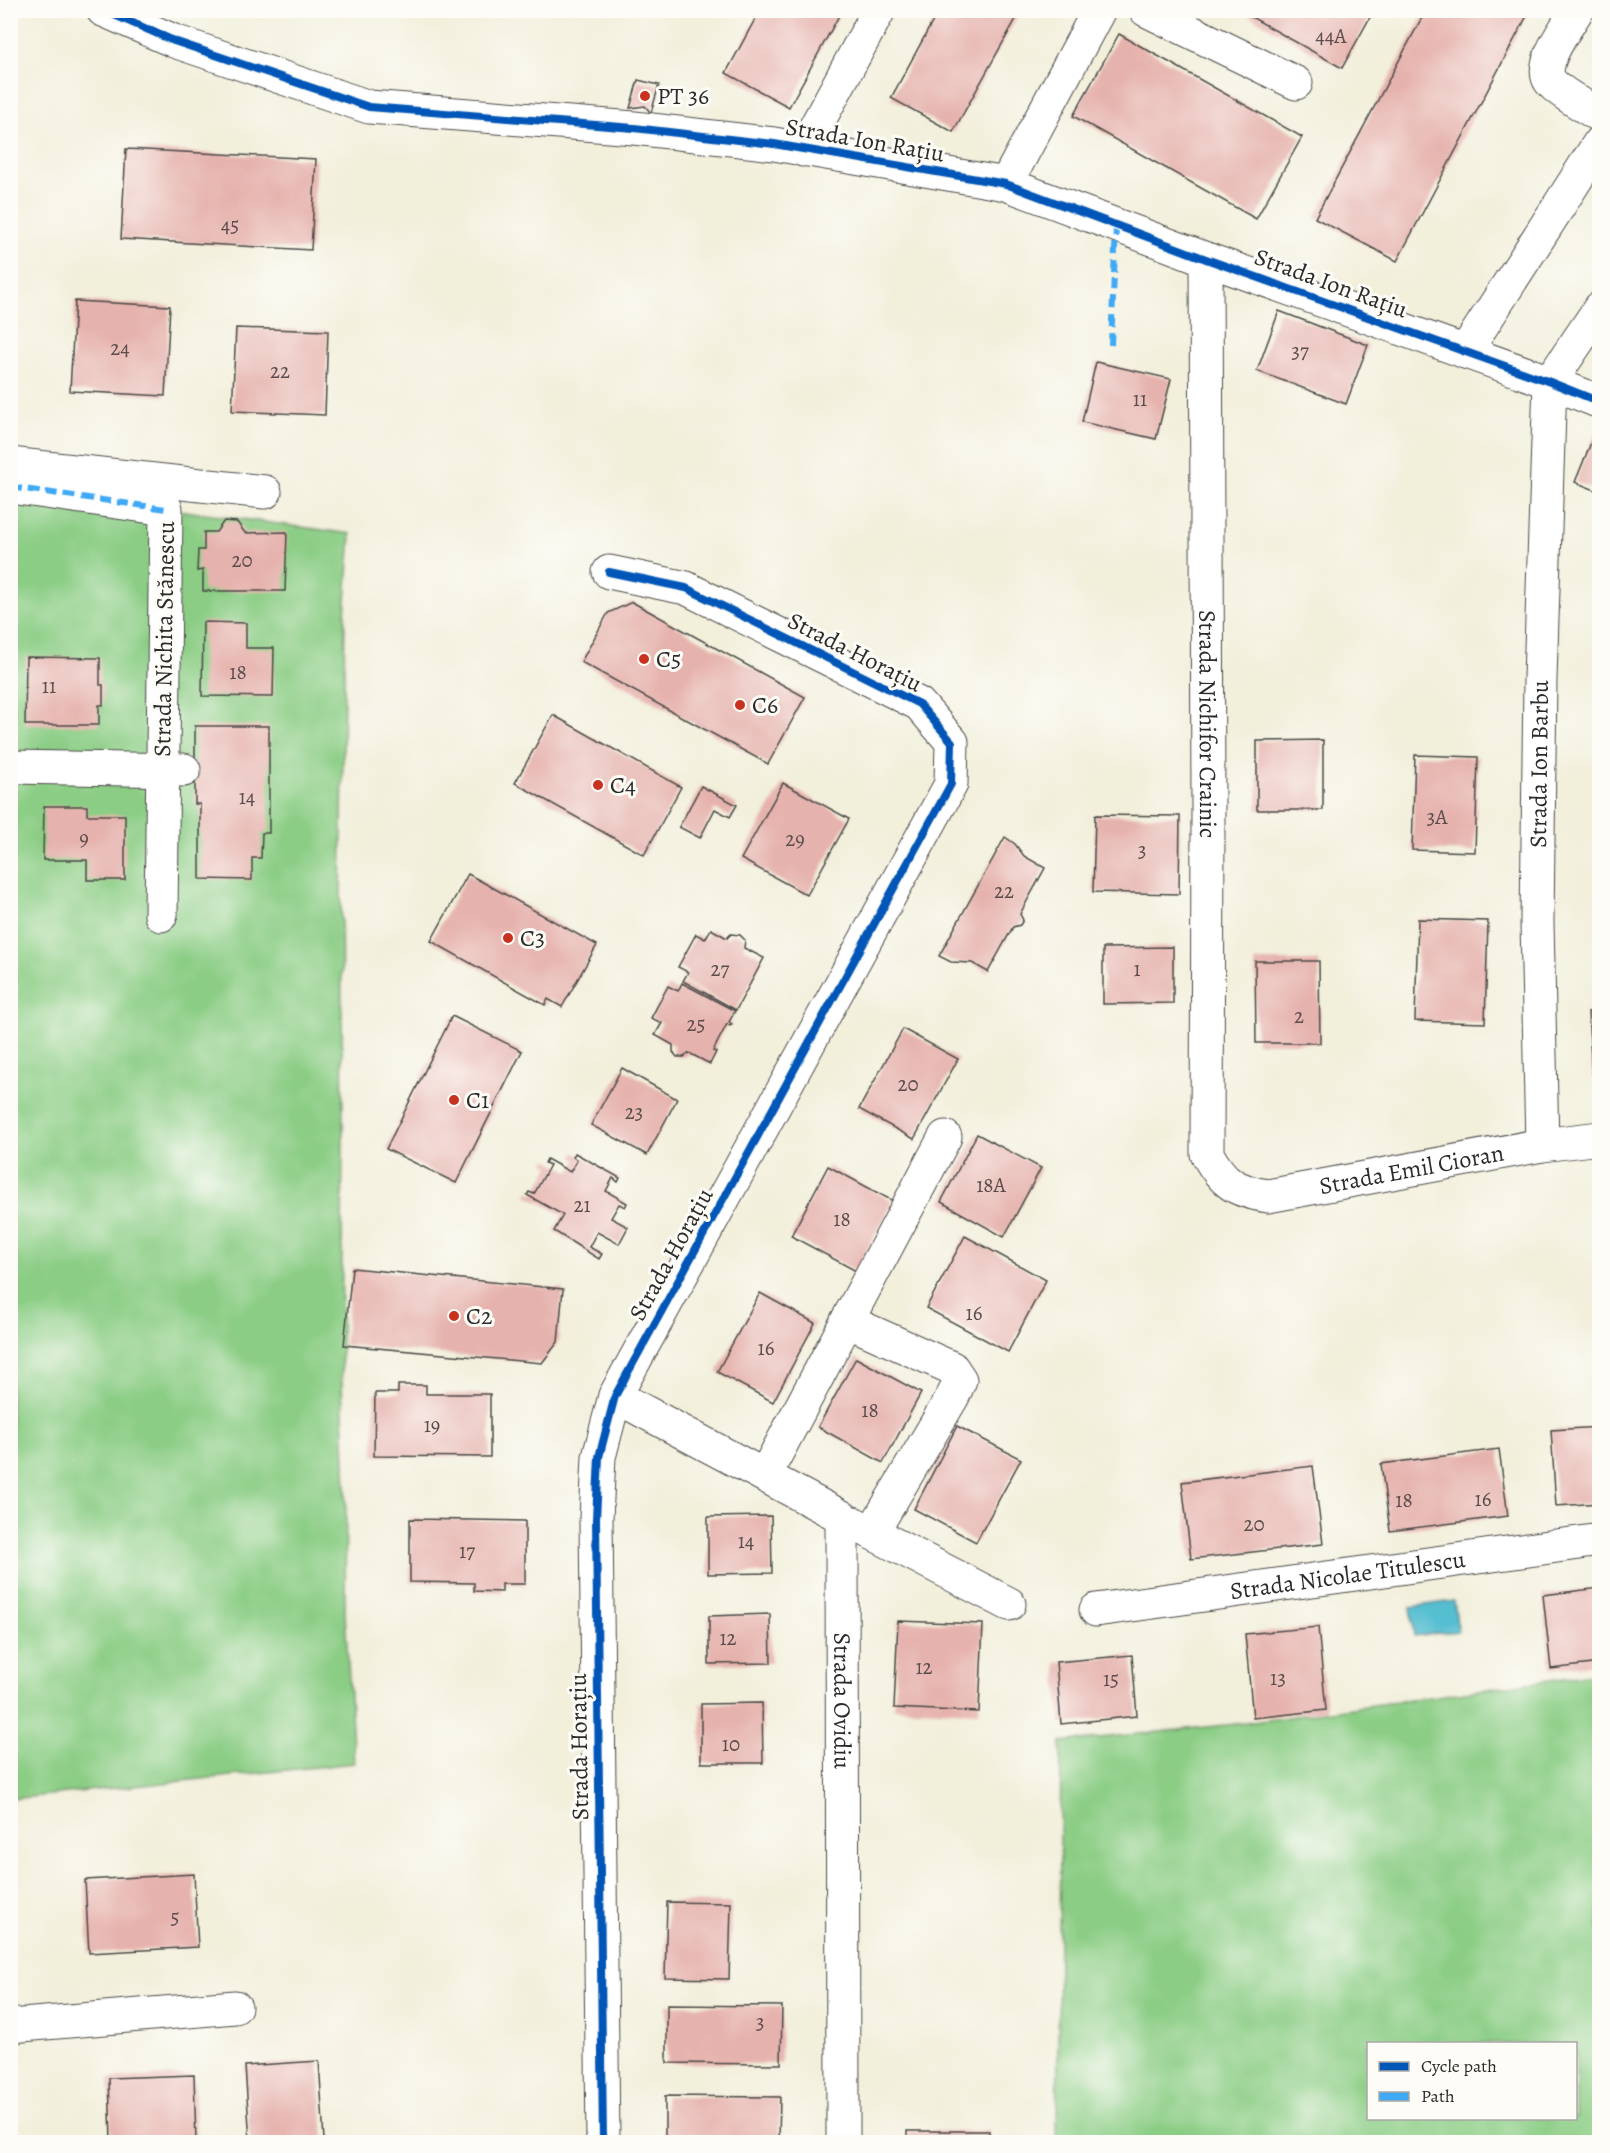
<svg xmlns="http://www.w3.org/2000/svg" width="1610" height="2153" font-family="Alegreya,serif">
  <rect width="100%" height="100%" fill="#fdfcf7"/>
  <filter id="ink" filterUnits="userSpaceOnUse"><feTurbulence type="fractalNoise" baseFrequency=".0167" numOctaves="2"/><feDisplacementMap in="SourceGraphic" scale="12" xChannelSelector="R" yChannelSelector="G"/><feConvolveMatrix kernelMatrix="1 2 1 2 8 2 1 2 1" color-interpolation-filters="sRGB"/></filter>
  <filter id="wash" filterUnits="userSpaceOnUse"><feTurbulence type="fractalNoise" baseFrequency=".008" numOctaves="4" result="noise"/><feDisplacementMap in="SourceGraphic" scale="24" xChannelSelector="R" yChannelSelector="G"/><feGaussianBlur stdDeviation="1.35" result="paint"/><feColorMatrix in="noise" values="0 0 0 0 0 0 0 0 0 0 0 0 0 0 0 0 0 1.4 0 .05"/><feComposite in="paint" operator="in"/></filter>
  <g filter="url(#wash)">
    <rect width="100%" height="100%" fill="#f2efdb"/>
    <g fill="#8bcd85" stroke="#5b7c58" stroke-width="1.5" fill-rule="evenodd">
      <path d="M 11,487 L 351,534 L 345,615 L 341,899 L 343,1134 L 341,1356 L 346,1492 L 345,1613 L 354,1763 L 11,1799 Z"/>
      <path d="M 1599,1673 L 1599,2142 L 1057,2142 L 1061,1742 L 1246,1723 ZM 1368,2044 L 1576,2044 L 1576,2118 L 1368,2118 Z"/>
    </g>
    <path fill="#55bed1" stroke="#40747e" stroke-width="1.5" d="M 1454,1601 L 1458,1631 L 1414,1636 L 1411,1607 Z"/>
    <g id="blocks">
      <g fill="#e6b2ad">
        <path d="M 760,10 L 842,10 L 789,107 L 726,73 Z"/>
        <path d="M 939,10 L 1021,10 L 953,132 L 891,98 Z"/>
        <path d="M 1239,10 L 1374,10 L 1342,68 Z"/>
        <path d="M 1426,10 L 1530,10 L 1397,261 L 1315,218 Z"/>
        <path d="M 1119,34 L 1302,137 L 1256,219 L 1073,116 Z"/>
        <path d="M 638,80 L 659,85 L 651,113 L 645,106 L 630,108 Z"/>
        <path d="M 126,149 L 316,159 L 311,250 L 121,239 Z"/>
        <path d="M 10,270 L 18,270 L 12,362 L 10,362 Z"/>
        <path d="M 75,301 L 170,306 L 165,396 L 70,391 Z"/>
        <path d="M 1279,311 L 1368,345 L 1346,404 L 1257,371 Z"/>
        <path d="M 236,328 L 328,331 L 325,415 L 232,411 Z"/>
        <path d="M 1096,362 L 1171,379 L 1156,439 L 1082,422 Z"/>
        <path d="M 1597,428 L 1600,429 L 1600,492 L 1575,482 Z"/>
        <path d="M 224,521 L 237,522 L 245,533 L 287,532 L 285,591 L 203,591 L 203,570 L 197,571 L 198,550 L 204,550 L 204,532 L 216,532 Z"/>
        <path d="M 632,602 L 805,697 L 768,764 L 581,662 L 608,613 Z"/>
        <path d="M 203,622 L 246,623 L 246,648 L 274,648 L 273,697 L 202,696 Z"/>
        <path d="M 26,657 L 100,658 L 100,685 L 103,685 L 103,705 L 99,705 L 99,725 L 25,725 Z"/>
        <path d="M 553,715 L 681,787 L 644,855 L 515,783 Z"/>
        <path d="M 195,726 L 269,726 L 269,833 L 262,833 L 261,858 L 252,858 L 252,880 L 200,879 L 200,804 L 195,804 Z"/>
        <path d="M 1323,740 L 1323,810 L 1257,810 L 1257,741 Z"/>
        <path d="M 1415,755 L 1478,757 L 1475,852 L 1412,850 Z"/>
        <path d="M 783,783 L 849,819 L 807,895 L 741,859 Z"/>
        <path d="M 701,786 L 737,805 L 730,817 L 715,809 L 700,838 L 679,827 Z"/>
        <path d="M 44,806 L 87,806 L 87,815 L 125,815 L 125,880 L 87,880 L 87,860 L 43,860 Z"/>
        <path d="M 1095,815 L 1180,816 L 1179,894 L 1093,892 Z"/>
        <path d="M 1005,837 L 1015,844 L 1024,856 L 1045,868 L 1020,914 L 1023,920 L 1020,925 L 1013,927 L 988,972 L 972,963 L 951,962 L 939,956 Z"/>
        <path d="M 468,874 L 597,945 L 562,1007 L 548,999 L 545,1005 L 431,941 Z"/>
        <path d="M 1418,919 L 1488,921 L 1485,1023 L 1415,1021 Z"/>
        <path d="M 711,929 L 727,938 L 731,934 L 740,935 L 745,940 L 744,948 L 764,958 L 736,1010 L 683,981 L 688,972 L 678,967 L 696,934 L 705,939 Z"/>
        <path d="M 1173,947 L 1173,1003 L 1103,1004 L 1103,948 Z"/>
        <path d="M 1255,961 L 1319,961 L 1320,1043 L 1256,1043 Z"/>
        <path d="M 682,983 L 735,1011 L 729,1022 L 732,1024 L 730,1026 L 727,1024 L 713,1051 L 716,1052 L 710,1064 L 689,1053 L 684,1057 L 677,1057 L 673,1052 L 673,1045 L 655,1035 L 662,1023 L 651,1018 L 668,986 L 678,991 Z"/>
        <path d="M 1600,1011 L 1600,1072 L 1592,1073 L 1588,1012 Z"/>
        <path d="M 452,1016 L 522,1051 L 456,1183 L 386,1149 Z"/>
        <path d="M 903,1029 L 958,1059 L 914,1139 L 859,1109 Z"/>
        <path d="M 622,1068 L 677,1099 L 647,1155 L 591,1125 Z"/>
        <path d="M 977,1134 L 1041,1168 L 1004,1237 L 941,1202 Z"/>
        <path d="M 575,1153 L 620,1178 L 618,1182 L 613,1178 L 606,1191 L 627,1203 L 625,1207 L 619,1204 L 611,1218 L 628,1227 L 619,1244 L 597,1232 L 589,1247 L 602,1254 L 599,1259 L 554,1231 L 563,1215 L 527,1195 L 529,1192 L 534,1194 L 550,1165 L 545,1163 L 547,1159 L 570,1172 L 577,1160 L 573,1157 Z"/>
        <path d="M 828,1166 L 893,1201 L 856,1271 L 791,1236 Z"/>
        <path d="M 965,1236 L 1046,1280 L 1008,1352 L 926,1308 Z"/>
        <path d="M 352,1268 L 563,1289 L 558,1342 L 542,1363 L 344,1345 Z"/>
        <path d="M 760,1293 L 815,1323 L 773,1402 L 717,1372 Z"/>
        <path d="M 856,1358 L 921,1393 L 883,1463 L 818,1427 Z"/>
        <path d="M 398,1385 L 426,1385 L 426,1394 L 490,1394 L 490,1457 L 374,1456 L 375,1393 L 398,1393 Z"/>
        <path d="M 957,1426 L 1021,1459 L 976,1542 L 914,1509 Z"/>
        <path d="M 1600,1427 L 1600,1503 L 1556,1506 L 1551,1430 Z"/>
        <path d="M 1499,1449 L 1508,1516 L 1390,1531 L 1381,1464 Z"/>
        <path d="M 1313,1466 L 1323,1544 L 1191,1559 L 1182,1482 Z"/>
        <path d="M 771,1516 L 772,1573 L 708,1574 L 708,1517 Z"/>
        <path d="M 410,1519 L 525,1521 L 525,1584 L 502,1584 L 502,1592 L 474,1591 L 474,1583 L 410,1582 Z"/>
        <path d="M 1600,1588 L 1600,1663 L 1551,1669 L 1543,1595 Z"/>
        <path d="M 770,1614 L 771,1663 L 709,1664 L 709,1616 Z"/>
        <path d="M 898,1621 L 983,1624 L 979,1712 L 894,1708 Z"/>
        <path d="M 1318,1627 L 1326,1710 L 1253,1718 L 1245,1634 Z"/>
        <path d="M 1132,1655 L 1137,1716 L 1061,1724 L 1056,1662 Z"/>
        <path d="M 762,1703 L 763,1763 L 701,1763 L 701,1704 Z"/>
        <path d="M 194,1874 L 198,1947 L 89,1953 L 85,1880 Z"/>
        <path d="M 667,1902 L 731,1903 L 729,1979 L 665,1978 Z"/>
        <path d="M 667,2005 L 782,2006 L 781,2064 L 667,2063 Z"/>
        <path d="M 319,2061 L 324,2140 L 250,2142 L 245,2066 Z"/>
        <path d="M 194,2075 L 196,2142 L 111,2142 L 109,2078 Z"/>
        <path d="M 665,2096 L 780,2097 L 779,2142 L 665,2142 Z"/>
        <rect x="907" y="2131" width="82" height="11"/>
      </g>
    </g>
  </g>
  <g filter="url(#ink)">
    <use href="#blocks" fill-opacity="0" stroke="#494845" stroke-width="1.5"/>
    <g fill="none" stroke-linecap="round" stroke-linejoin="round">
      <g stroke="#494845" stroke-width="35">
        <g id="minor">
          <path d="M 103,10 L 174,41 L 369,107 L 634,128 L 774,144 L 1006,184 L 1206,259 L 1550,382 L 1600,402"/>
          <path d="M 1146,10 L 1296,83"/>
          <path d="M 1577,10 C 1568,26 1538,64 1550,81 C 1556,90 1589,109 1600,116"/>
          <path d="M 803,150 L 879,10"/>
          <path d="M 1006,184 L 1099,10"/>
          <path id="s1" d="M 1206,259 L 1208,808 L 1207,1154 C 1223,1183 1235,1191 1268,1196 L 1542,1145 L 1600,1138"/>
          <path d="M 1465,352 L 1600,142"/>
          <path d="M 10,464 L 265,492"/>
          <path d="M 10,487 L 166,509 L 161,915"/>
          <path d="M 10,767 L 184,770"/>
          <path id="s2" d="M 1542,1145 L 1537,922 L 1540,678 L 1550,382 L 1600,308"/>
          <path d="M 847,1321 L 952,1368 L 960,1380 L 953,1396 L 872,1533"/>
          <path id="s3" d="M 615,1396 L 842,1517 L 843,2142"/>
          <path d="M 765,1475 L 945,1137"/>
          <path d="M 853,1523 L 1009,1604"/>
          <path id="s4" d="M 1096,1610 L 1600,1540"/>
          <path d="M 10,2026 L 235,2007"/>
          <path d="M 603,2142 L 596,1519 L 599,1457 L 615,1396 L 951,784 L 952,742 L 919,704 L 686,588 L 609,572"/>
        </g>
      </g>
      <use href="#minor" stroke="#fff" stroke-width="33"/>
      <g stroke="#3fa9f5" stroke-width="6" stroke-dasharray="12 6" stroke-linecap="butt">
        <path d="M 1111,345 L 1116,226"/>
        <path d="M 10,487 L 166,509"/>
      </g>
      <g stroke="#fdfcf7" stroke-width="11">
        <g id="cycleway">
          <path d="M 103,10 L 174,41 L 369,107 L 634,128 L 774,144 L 1006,184 L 1206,259 L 1550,382 L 1600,402"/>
          <path d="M 603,2142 L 596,1519 L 599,1457 L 615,1396 L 951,784 L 952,742 L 919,704 L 686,588 L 609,572"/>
        </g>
      </g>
      <use href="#cycleway" stroke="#0057b8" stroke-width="8"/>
    </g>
  </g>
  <g fill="#c8321e" stroke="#fdfcf7" stroke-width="2">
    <circle cx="645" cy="96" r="6"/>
    <circle cx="644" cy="659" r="6"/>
    <circle cx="740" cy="705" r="6"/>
    <circle cx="598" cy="785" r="6"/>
    <circle cx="508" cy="938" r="6"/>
    <circle cx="454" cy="1100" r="6"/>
    <circle cx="454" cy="1316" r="6"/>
  </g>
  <g text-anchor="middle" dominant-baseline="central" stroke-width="6" stroke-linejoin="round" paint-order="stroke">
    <g font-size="21" fill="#5a4d4c">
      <text x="1331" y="36">44A</text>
      <text x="230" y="225">45</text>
      <text x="120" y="348">24</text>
      <text x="1300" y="351">37</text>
      <text x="280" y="371">22</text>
      <text x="1140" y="399">11</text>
      <text x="242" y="560">20</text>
      <text x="238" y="672">18</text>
      <text x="49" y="686">11</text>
      <text x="247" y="797">14</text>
      <text x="1437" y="817">3A</text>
      <text x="84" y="838">9</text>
      <text x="795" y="839">29</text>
      <text x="1142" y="850">3</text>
      <text x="1004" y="891">22</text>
      <text x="720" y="969">27</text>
      <text x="1137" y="969">1</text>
      <text x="1299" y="1016">2</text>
      <text x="696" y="1024">25</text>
      <text x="908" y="1084">20</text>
      <text x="634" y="1112">23</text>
      <text x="991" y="1185">18A</text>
      <text x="582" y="1205">21</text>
      <text x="842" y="1219">18</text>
      <text x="974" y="1313">16</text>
      <text x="766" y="1348">16</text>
      <text x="870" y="1410">18</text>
      <text x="432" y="1425">19</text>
      <text x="1483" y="1499">16</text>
      <text x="1404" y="1500">18</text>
      <text x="1254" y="1524">20</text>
      <text x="746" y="1541">14</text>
      <text x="467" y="1551">17</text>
      <text x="728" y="1638">12</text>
      <text x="924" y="1667">12</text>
      <text x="1278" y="1678">13</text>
      <text x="1111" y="1679">15</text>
      <text x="731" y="1744">10</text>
      <text x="175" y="1917">5</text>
      <text x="760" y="2022">3</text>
    </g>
    <g font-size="24" fill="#2b2b2b" stroke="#fdfcf7" text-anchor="start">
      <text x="657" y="96">PT 36</text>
      <text x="656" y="659">C5</text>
      <text x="752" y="705">C6</text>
      <text x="610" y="785">C4</text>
      <text x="520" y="938">C3</text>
      <text x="466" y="1100">C1</text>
      <text x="466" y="1316">C2</text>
    </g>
    <g font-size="24" fill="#2b2b2b" stroke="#fdfcf7">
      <text transform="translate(865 140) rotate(10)">Strada Ion Rațiu</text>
      <text transform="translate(1331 283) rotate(20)">Strada Ion Rațiu</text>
      <text transform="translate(164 639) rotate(-89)">Strada Nichita Stănescu</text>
      <text transform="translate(855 652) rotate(27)">Strada Horațiu</text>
      <text stroke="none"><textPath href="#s1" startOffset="465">Strada Nichifor Crainic</textPath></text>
      <text stroke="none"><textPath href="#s2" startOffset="381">Strada Ion Barbu</textPath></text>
      <text stroke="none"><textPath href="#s1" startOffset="1119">Strada Emil Cioran</textPath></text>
      <text transform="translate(671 1254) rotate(-61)">Strada Horațiu</text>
      <text stroke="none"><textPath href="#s4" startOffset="254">Strada Nicolae Titulescu</textPath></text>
      <text stroke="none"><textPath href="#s3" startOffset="441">Strada Ovidiu</textPath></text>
      <text transform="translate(579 1747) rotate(-91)">Strada Horațiu</text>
    </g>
  </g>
  <rect width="1610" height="2153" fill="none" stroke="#fdfcf7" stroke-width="36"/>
  <rect x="1367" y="2042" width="210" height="78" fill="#fdfcf7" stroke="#a9a8a5" stroke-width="1.5"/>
  <rect x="1379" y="2062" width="30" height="9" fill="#0057b8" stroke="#a9a8a5" stroke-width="1.5"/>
  <text x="1421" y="2072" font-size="18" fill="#2b2b2b">Cycle path</text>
  <rect x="1379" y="2092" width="30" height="9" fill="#3fa9f5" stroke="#a9a8a5" stroke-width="1.5"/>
  <text x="1421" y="2102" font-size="18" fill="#2b2b2b">Path</text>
</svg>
